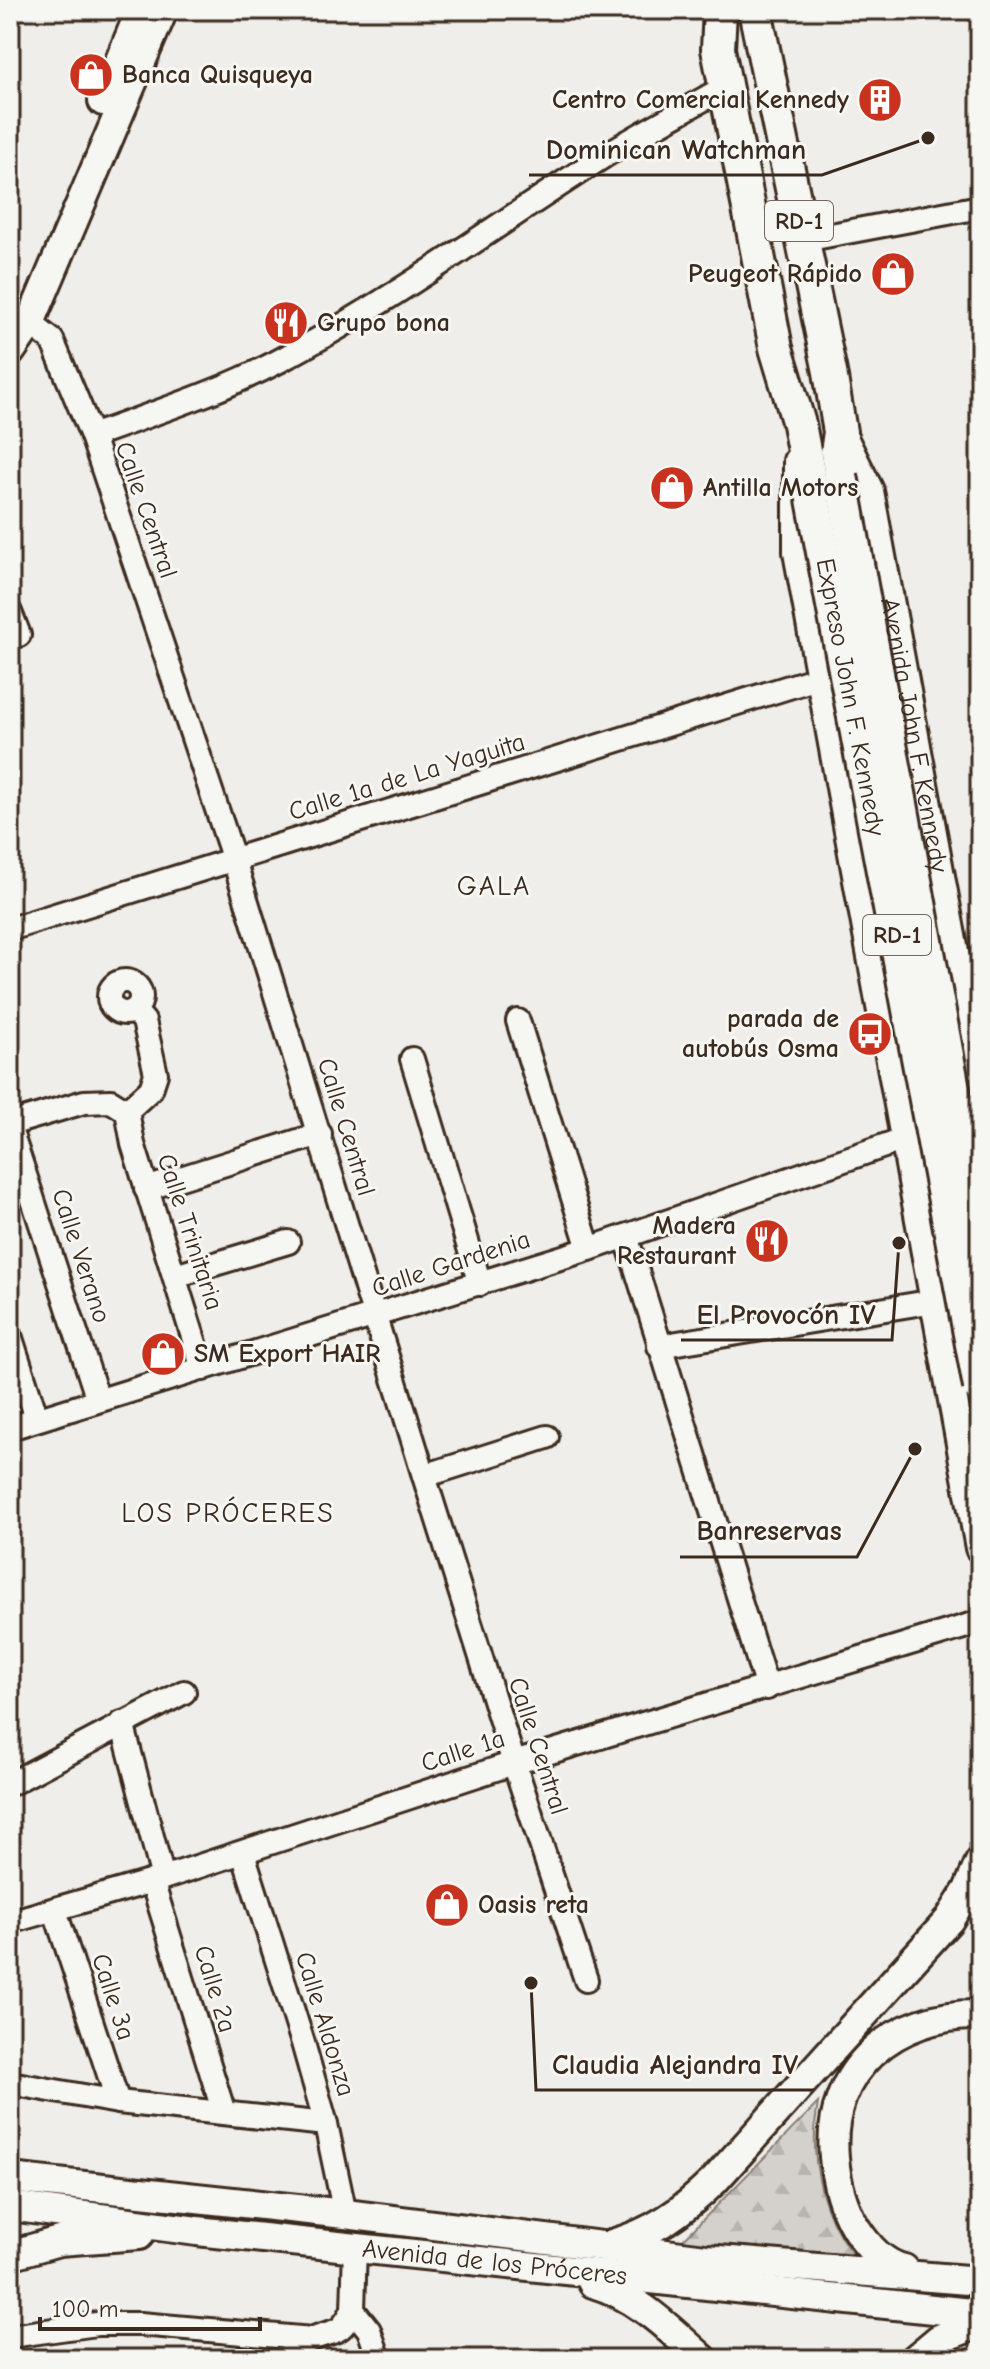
<svg xmlns="http://www.w3.org/2000/svg" width="990" height="2369" font-family="'Comic Neue',sans-serif">
  <defs>
    <pattern id="forest-firs" width="22" height="20" patternUnits="userSpaceOnUse" patternTransform="scale(2)"><rect width="22" height="20" fill="#d4d1cc"/><path d="M5 1l3.5 6h-7zM16 11l3.5 6h-7z" fill="#b7b4af"/></pattern>
  </defs>
  <rect width="100%" height="100%" fill="#efeeea"/>
  <filter id="ink" filterUnits="userSpaceOnUse"><feTurbulence type="fractalNoise" baseFrequency=".0125" numOctaves="2"/><feDisplacementMap in="SourceGraphic" scale="16" xChannelSelector="R" yChannelSelector="G"/><feConvolveMatrix kernelMatrix="1 2 1 2 8 2 1 2 1" color-interpolation-filters="sRGB"/></filter>
  <g filter="url(#ink)">
    <path fill="url(#forest-firs)" stroke="#887e75" stroke-width="2" d="M 818,2103 C 808,2158 822,2221 860,2263 L 677,2246 Z"/>
    <g fill="none" stroke-linecap="round" stroke-linejoin="round">
      <g stroke="#3b2a1e" stroke-width="28">
        <g id="minor">
          <path d="M 804,240 L 980,207"/>
          <path d="M 13,315 L 30,323 L 52,340 L 92,436 L 234,860 L 424,1476 L 514,1763 L 586,1980"/>
          <path d="M 92,436 C 154,413 220,392 279,361 C 394,300 499,223 609,153 C 647,130 687,109 725,87"/>
          <path d="M 10,612 L 19,635"/>
          <path d="M 10,929 L 821,677"/>
          <circle cx="125" cy="997" r="16"/>
          <path d="M 518,1021 L 589,1249"/>
          <path d="M 412,1059 L 480,1284"/>
          <path d="M 127,1111 L 133,1144 L 203,1369"/>
          <path d="M 10,1124 L 84,1102 L 111,1101 L 127,1111 L 151,1089 L 156,1074 L 144,1021 L 135,1011"/>
          <path d="M 10,1129 L 98,1400"/>
          <path d="M 146,1189 L 320,1134"/>
          <path d="M 626,1236 L 767,1688"/>
          <path d="M 175,1276 L 288,1242"/>
          <path d="M 10,1335 L 37,1419"/>
          <path d="M 659,1346 L 935,1301"/>
          <path d="M 10,1428 L 589,1249 L 904,1139"/>
          <path d="M 424,1476 L 547,1437"/>
          <path d="M 122,1723 L 163,1878"/>
          <path d="M 10,1784 L 184,1692"/>
          <path d="M 243,1853 L 303,2043 L 326,2124 L 345,2214"/>
          <path d="M 152,1881 L 224,2113"/>
          <path d="M 55,1911 L 118,2102"/>
          <path d="M 10,1922 L 163,1878 L 514,1763 L 980,1622"/>
          <path d="M 10,2083 L 118,2102 L 326,2124"/>
          <path d="M 355,2247 L 353,2310 L 369,2330 L 379,2359"/>
          <path d="M 10,2336 L 97,2324 L 140,2324 L 312,2339"/>
          <path d="M 284,2359 C 292,2353 302,2344 312,2339 C 336,2328 338,2338 353,2310"/>
        </g>
      </g>
      <g stroke="#3b2a1e" stroke-width="34">
        <g id="major">
          <path d="M 103,101 L 141,10"/>
          <path d="M 10,352 L 30,323 L 163,10"/>
          <path id="s1" d="M 840,432 L 869,491 L 980,1093"/>
          <path d="M 798,461 L 798,552 L 980,1548"/>
          <path d="M 10,2178 L 345,2214 L 706,2259 L 980,2281"/>
          <path id="s2" d="M 10,2206 L 197,2231 L 980,2314"/>
          <path d="M 612,2244 C 653,2233 683,2211 714,2181 L 949,1920 L 968,1890 L 980,1862"/>
          <path d="M 10,2255 L 59,2241 L 139,2235"/>
          <path d="M 904,2269 C 882,2264 867,2246 855,2227 C 842,2205 836,2182 834,2157 C 826,2069 896,2013 980,2015"/>
          <path d="M 593,2283 C 637,2296 669,2329 703,2359"/>
          <path d="M 915,2359 L 939,2339 L 980,2323"/>
        </g>
      </g>
      <g stroke="#3b2a1e" stroke-width="38">
        <g id="highway">
          <path d="M 720,10 L 718,49 L 722,69 L 776,348 L 799,424 L 810,483"/>
          <path d="M 755,10 L 830,372 L 840,432 L 837,453 L 841,476"/>
        </g>
      </g>
      <use href="#minor" stroke="#f6f6f2" stroke-width="22"/>
      <use href="#major" stroke="#f6f6f2" stroke-width="28"/>
      <use href="#highway" stroke="#f6f6f2" stroke-width="32"/>
      <g stroke="#3b2a1e" stroke-width="38" stroke-linecap="butt">
        <g id="highway-bridge">
          <path d="M 841,476 L 980,1236"/>
          <path id="s3" d="M 810,483 L 980,1387"/>
        </g>
      </g>
      <use href="#highway-bridge" stroke="#f6f6f2" stroke-width="32"/>
    </g>
  </g>
  <defs>
    <g id="shop-disc" transform="scale(2.3)"><circle r="9.5" fill="#c8321e" stroke="#f6f6f2"/><path d="M-5-2.5h2.3a2.7 3.5 0 0 1 5.4 0H5L5.5 6h-11ZM-1.5-2.5h3a1.5 2.3 0 0 0-3 0Z" fill="#fff"/></g>
    <g id="building-disc" transform="scale(2.3)"><circle r="9.5" fill="#c8321e" stroke="#f6f6f2"/><path d="M-4-6H4V6H1V3H-1V6H-4ZM-2.5-4.3h1.7v1.8h-1.7ZM.8-4.3h1.7v1.8H.8ZM-2.5-1h1.7V.8h-1.7ZM.8-1h1.7V.8H.8Z" fill="#fff"/></g>
    <g id="restaurant-disc" transform="scale(2.3)"><circle r="9.5" fill="#c8321e" stroke="#f6f6f2"/><path d="M-5-6h1v4h1v-4h1v4h1v-4h1v5L-1.5 .5V6h-2V.5L-5-1ZM5-6V6H3V1.5H1.5Q1.5-4 5-6Z" fill="#fff"/></g>
    <g id="bus-disc" transform="scale(2.3)"><circle r="9.5" fill="#c8321e" stroke="#f6f6f2"/><path d="M-5-6H5V4H4V6H2V4H-2V6H-4V4H-5ZM-3.5-4V0h7V-4ZM-3.5 1.2v1.5H-2V1.2ZM2 1.2v1.5H3.5V1.2Z" fill="#fff"/></g>
  </defs>
  <g fill-rule="evenodd">
    <use href="#shop-disc" x="91" y="75"/>
    <use href="#building-disc" x="880" y="100"/>
    <use href="#shop-disc" x="893" y="274"/>
    <use href="#restaurant-disc" x="286" y="323"/>
    <use href="#shop-disc" x="672" y="488"/>
    <use href="#bus-disc" x="870" y="1034"/>
    <use href="#restaurant-disc" x="767" y="1241"/>
    <use href="#shop-disc" x="163" y="1354"/>
    <use href="#shop-disc" x="447" y="1905"/>
  </g>
  <g text-anchor="middle" dominant-baseline="central" stroke-width="6" stroke-linejoin="round" paint-order="stroke">
    <g fill="#f6f6f2" stroke="#73675e" stroke-width="2">
      <rect x="765" y="201" width="68" height="40" rx="6"/>
      <rect x="863" y="915" width="68" height="40" rx="6"/>
    </g>
    <g font-size="24" font-weight="bold" fill="#3b2a1e">
      <text x="799" y="221">RD-1</text>
      <text x="897" y="935">RD-1</text>
    </g>
    <g font-size="26" font-weight="bold" fill="#3b2a1e" stroke="#f6f6f2" text-anchor="start">
      <text x="122" y="75">Banca Quisqueya</text>
      <text x="849" y="100" text-anchor="end">Centro Comercial Kennedy</text>
      <text x="862" y="274" text-anchor="end">Peugeot Rápido</text>
      <text x="317" y="323">Grupo bona</text>
      <text x="703" y="488">Antilla Motors</text>
      <text x="839" y="1019" text-anchor="end">parada de<tspan x="839" dy="30">autobús Osma</tspan></text>
      <text x="736" y="1226" text-anchor="end">Madera<tspan x="736" dy="30">Restaurant</tspan></text>
      <text x="194" y="1354">SM Export HAIR</text>
      <text x="478" y="1905">Oasis reta</text>
    </g>
    <g font-size="26" fill="#3b2a1e" stroke="#f6f6f2">
      <text transform="translate(146 510) rotate(71)">Calle Central</text>
      <text stroke="none"><textPath href="#s3" startOffset="218">Expreso John F. Kennedy</textPath></text>
      <text stroke="none"><textPath href="#s1" startOffset="314">Avenida John F. Kennedy</textPath></text>
      <text transform="translate(407 777) rotate(-17)">Calle 1a de La Yaguita</text>
      <text transform="translate(346 1127) rotate(73)">Calle Central</text>
      <text transform="translate(190 1232) rotate(72)">Calle Trinitaria</text>
      <text transform="translate(81 1256) rotate(72)">Calle Verano</text>
      <text transform="translate(451 1264) rotate(-18)">Calle Gardenia</text>
      <text transform="translate(538 1746) rotate(72)">Calle Central</text>
      <text transform="translate(463 1751) rotate(-18)">Calle 1a</text>
      <text transform="translate(215 1989) rotate(73)">Calle 2a</text>
      <text transform="translate(113 1997) rotate(72)">Calle 3a</text>
      <text transform="translate(325 2024) rotate(73)">Calle Aldonza</text>
      <text stroke="none"><textPath href="#s2" startOffset="488">Avenida de los Próceres</textPath></text>
    </g>
    <g font-size="28" letter-spacing="2" fill="#3b2a1e" stroke="#f6f6f2">
      <text x="494" y="886">GALA</text>
      <text x="228" y="1513">LOS PRÓCERES</text>
    </g>
  </g>
  <path fill="none" stroke="#3b2a1e" stroke-width="3" d="M928 138L822 175H529M899 1243L892 1340H681M915 1449L857 1557H680M531 1983L536 2090H814"/>
  <g fill="#3b2a1e" stroke="#f6f6f2" stroke-width="3">
    <circle cx="928" cy="138" r="8"/>
    <circle cx="899" cy="1243" r="8"/>
    <circle cx="915" cy="1449" r="8"/>
    <circle cx="531" cy="1983" r="8"/>
  </g>
  <g font-size="28" text-anchor="middle" font-weight="bold" fill="#3b2a1e" stroke="#f6f6f2" stroke-width="6" stroke-linejoin="round" paint-order="stroke">
    <text x="676" y="159">Dominican Watchman</text>
    <text x="786" y="1324">El Provocón IV</text>
    <text x="769" y="1540">Banreservas</text>
    <text x="675" y="2074">Claudia Alejandra IV</text>
  </g>
  <rect width="990" height="2369" fill="none" stroke="#f6f6f2" stroke-width="40"/>
  <rect x="20" y="20" width="950" height="2329" fill="none" stroke="#3b2a1e" stroke-width="3" filter="url(#ink)"/>
  <path d="M40 2317v12h220v-12" fill="none" stroke="#3b2a1e" stroke-width="4"/>
  <text x="52" y="2317" font-size="24" fill="#3b2a1e" stroke="#f6f6f2" stroke-width="6" paint-order="stroke">100 m</text>
</svg>
